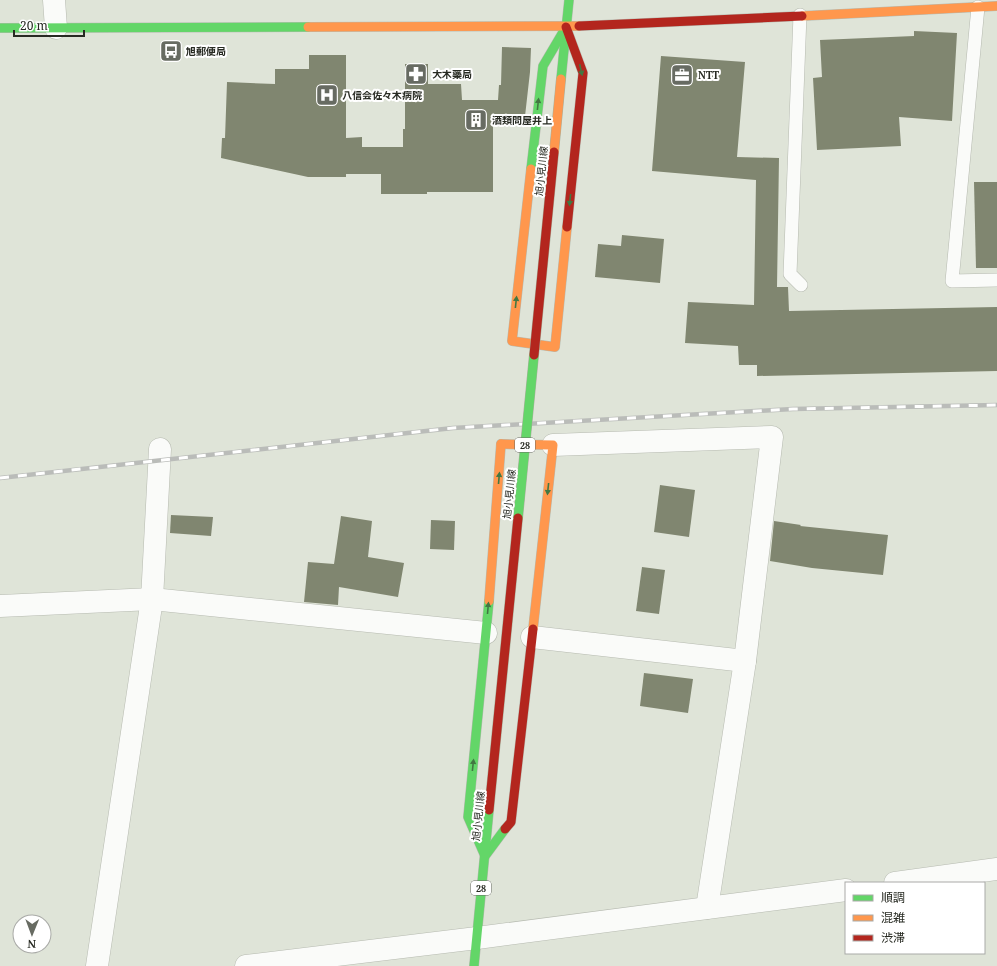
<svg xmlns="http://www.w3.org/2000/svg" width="997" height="966" font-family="'Noto Serif','Noto Sans JP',serif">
  <rect width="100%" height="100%" fill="#dfe4d8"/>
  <g fill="#808670">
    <path d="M 914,31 L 957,33 L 952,121 L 899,117 L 901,146 L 817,150 L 813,78 L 822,77 L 820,40 L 914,36 Z"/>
    <path d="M 502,47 L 531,48 L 530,72 L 524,125 L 493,123 L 493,192 L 427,192 L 427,194 L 381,194 L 381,174 L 346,174 L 346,177 L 308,177 L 221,158 L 222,138 L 225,138 L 227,82 L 275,84 L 275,69 L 309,69 L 309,55 L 346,55 L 346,138 L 362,137 L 362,147 L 403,147 L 403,129 L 405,129 L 405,64 L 428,64 L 428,84 L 461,84 L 462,100 L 498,100 L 499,85 L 501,85 Z"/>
    <path d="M 661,56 L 745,62 L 737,157 L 779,158 L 777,287 L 788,287 L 789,311 L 997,307 L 997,371 L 757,376 L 757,365 L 739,365 L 738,346 L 685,343 L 688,302 L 754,305 L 756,180 L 652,171 Z"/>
    <path d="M 974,182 L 997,182 L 997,268 L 976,268 Z"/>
    <path d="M 622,235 L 664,239 L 660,283 L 595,277 L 598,244 L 621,246 Z"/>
    <path d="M 660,485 L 695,490 L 689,537 L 654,532 Z"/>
    <path d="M 171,515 L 213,517 L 211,536 L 170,533 Z"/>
    <path d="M 341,516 L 372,521 L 368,557 L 404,563 L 398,597 L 339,587 L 338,605 L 304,602 L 308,562 L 334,564 Z"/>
    <path d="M 431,520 L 455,521 L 454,550 L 430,549 Z"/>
    <path d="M 774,521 L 801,525 L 800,526 L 888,535 L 883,575 L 812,568 L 770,561 Z"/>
    <path d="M 642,567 L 665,570 L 659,614 L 636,611 Z"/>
    <path d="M 644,673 L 693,679 L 688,713 L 640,706 Z"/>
  </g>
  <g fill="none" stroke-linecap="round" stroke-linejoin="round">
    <g stroke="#b6bab0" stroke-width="14">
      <g id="lane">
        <path d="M 978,7 L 952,281 L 997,280"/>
        <path d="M 800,15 L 790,274 L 801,285"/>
      </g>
    </g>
    <g stroke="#b6bab0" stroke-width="23">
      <g id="street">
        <path d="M 54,0 L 56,28"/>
        <path d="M 553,445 L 772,437 L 745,661 L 707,908"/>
        <path d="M 0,606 L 152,599 L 486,633"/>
        <path d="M 532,637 L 745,661"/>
        <path d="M 895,883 L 997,869"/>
        <path d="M 97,966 L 152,599 L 160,449"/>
        <path d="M 246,966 L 477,938 L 846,890"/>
      </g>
    </g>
    <g stroke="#b6bab0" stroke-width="10">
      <g id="fast">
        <path d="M 0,28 L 308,27"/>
        <path d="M 561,79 L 569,0"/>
        <path d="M 531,169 L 543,66 L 566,27"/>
        <path d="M 489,601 L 468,817 L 485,856 L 505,829"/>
        <path d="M 474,966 L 489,810"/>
      </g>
    </g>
    <g stroke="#b6bab0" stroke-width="10">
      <g id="slow">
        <path d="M 802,16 L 997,6"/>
        <path d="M 308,27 L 579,26"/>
        <path d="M 531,169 L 512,341 L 555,347 L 567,227"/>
        <path d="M 501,444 L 553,445 L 533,629"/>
        <path d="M 489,601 L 501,444"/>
      </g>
    </g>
    <g stroke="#b6bab0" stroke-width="10">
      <g id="jam">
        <path d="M 579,26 L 802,16"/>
        <path d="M 566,27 L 583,73 L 567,227"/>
        <path d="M 505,829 L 511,822 L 533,629"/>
      </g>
    </g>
    <use href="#lane" stroke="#fafbf9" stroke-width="13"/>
    <use href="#street" stroke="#fafbf9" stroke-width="22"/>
    <use href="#fast" stroke="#63d668" stroke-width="9"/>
    <use href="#slow" stroke="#ff974d" stroke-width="9"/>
    <use href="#jam" stroke="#b3261e" stroke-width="9"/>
    <g stroke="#babcb9" stroke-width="4.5">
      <path id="rail" d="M 0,478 L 453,428 L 793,409 L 997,405"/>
    </g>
    <use href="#rail" stroke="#fff" stroke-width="3" stroke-dasharray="9" stroke-linecap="butt"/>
    <g stroke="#a8af9b" stroke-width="10" stroke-linecap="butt">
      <path id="fast-bridge" d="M 518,518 L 534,355"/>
    </g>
    <g stroke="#a8af9b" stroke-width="10" stroke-linecap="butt">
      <path id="slow-bridge" d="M 554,152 L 561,79"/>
    </g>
    <g stroke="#a8af9b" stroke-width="10" stroke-linecap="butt">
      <g id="jam-bridge">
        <path d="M 534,355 L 554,152"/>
        <path d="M 489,810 L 518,518"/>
      </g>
    </g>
    <use href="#fast-bridge" stroke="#63d668" stroke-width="9"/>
    <use href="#slow-bridge" stroke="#ff974d" stroke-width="9"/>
    <use href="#jam-bridge" stroke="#b3261e" stroke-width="9"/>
  </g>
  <defs><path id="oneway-solid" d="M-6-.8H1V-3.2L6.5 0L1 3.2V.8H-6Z"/></defs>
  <g fill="#427742">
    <use href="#oneway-solid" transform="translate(581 70) rotate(77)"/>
    <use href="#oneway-solid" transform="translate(538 104) rotate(-84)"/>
    <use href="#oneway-solid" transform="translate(570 200) rotate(96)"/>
    <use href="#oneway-solid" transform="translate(516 302) rotate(-84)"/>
    <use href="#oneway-solid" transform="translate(499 478) rotate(-85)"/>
    <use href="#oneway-solid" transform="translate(548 489) rotate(96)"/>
    <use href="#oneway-solid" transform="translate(488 608) rotate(-85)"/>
    <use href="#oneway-solid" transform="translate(473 765) rotate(-84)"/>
  </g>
  <defs>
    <g id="bus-square" transform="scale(1.15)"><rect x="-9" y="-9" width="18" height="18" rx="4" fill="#676b62" stroke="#fff"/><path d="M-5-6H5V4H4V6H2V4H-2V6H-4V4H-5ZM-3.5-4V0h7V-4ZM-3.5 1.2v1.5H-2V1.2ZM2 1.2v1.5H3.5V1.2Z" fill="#fff"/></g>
    <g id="pharmacy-square" transform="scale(1.15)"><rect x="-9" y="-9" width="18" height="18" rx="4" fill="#676b62" stroke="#fff"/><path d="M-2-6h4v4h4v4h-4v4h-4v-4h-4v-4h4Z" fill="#fff"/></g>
    <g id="office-square" transform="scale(1.15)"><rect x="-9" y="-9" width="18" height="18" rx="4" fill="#676b62" stroke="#fff"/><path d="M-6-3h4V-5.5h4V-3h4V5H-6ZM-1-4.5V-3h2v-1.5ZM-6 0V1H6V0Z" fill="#fff"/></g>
    <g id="hospital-square" transform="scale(1.15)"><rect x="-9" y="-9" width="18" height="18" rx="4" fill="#676b62" stroke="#fff"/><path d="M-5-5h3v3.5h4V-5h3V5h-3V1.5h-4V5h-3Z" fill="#fff"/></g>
    <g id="building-square" transform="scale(1.15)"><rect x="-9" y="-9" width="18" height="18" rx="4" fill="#676b62" stroke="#fff"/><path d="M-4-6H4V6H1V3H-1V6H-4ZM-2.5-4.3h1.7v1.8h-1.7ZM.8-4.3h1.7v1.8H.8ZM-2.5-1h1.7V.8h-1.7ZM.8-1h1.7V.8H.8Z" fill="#fff"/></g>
  </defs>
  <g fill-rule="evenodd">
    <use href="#bus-square" x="171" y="51"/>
    <use href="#pharmacy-square" x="416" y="74"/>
    <use href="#office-square" x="682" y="75"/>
    <use href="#hospital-square" x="327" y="95"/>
    <use href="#building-square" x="476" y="120"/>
  </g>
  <g text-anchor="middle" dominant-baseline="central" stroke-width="4" stroke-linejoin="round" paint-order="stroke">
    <g fill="#fff" stroke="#686a64" stroke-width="1">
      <rect x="515" y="438" width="20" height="14" rx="3"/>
      <rect x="471" y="881" width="20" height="14" rx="3"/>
    </g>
    <g font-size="9" font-weight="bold" fill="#272a22">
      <text x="525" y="445">28</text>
      <text x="481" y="888">28</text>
    </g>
    <g font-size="10" font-weight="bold" fill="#272a22" stroke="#fff" text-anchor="start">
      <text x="186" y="51">旭郵便局</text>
      <text x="432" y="74">大木藥局</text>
      <text x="698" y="75">NTT</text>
      <text x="342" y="95">八信会佐々木病院</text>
      <text x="492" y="120">酒類問屋井上</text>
    </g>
    <g font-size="10" fill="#272a22" stroke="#fff">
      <text transform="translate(541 171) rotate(-84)">旭小見川線</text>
      <text transform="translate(509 494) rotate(-84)">旭小見川線</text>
      <text transform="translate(478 816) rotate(-84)">旭小見川線</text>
    </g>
  </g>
  <rect x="845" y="882" width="140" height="72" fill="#ffffff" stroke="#a9aaa7"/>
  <rect x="853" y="895" width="20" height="6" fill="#63d668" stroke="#a9aaa7"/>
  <text x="881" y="902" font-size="12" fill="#272a22">順調</text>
  <rect x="853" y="915" width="20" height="6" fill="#ff974d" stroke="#a9aaa7"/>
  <text x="881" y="922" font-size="12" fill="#272a22">混雑</text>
  <rect x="853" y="935" width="20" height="6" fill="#b3261e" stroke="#a9aaa7"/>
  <text x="881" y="942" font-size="12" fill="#272a22">渋滞</text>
  <g transform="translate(32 934) rotate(181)"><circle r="19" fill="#ffffff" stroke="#a9aaa7"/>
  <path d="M0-3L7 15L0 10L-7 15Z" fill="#676b62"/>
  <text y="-6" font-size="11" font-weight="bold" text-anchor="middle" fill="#272a22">N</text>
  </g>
  <path d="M14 30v6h70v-6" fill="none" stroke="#272a22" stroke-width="2"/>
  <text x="20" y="30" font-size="12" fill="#272a22" stroke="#ffffff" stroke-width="3" paint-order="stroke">20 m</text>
</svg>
